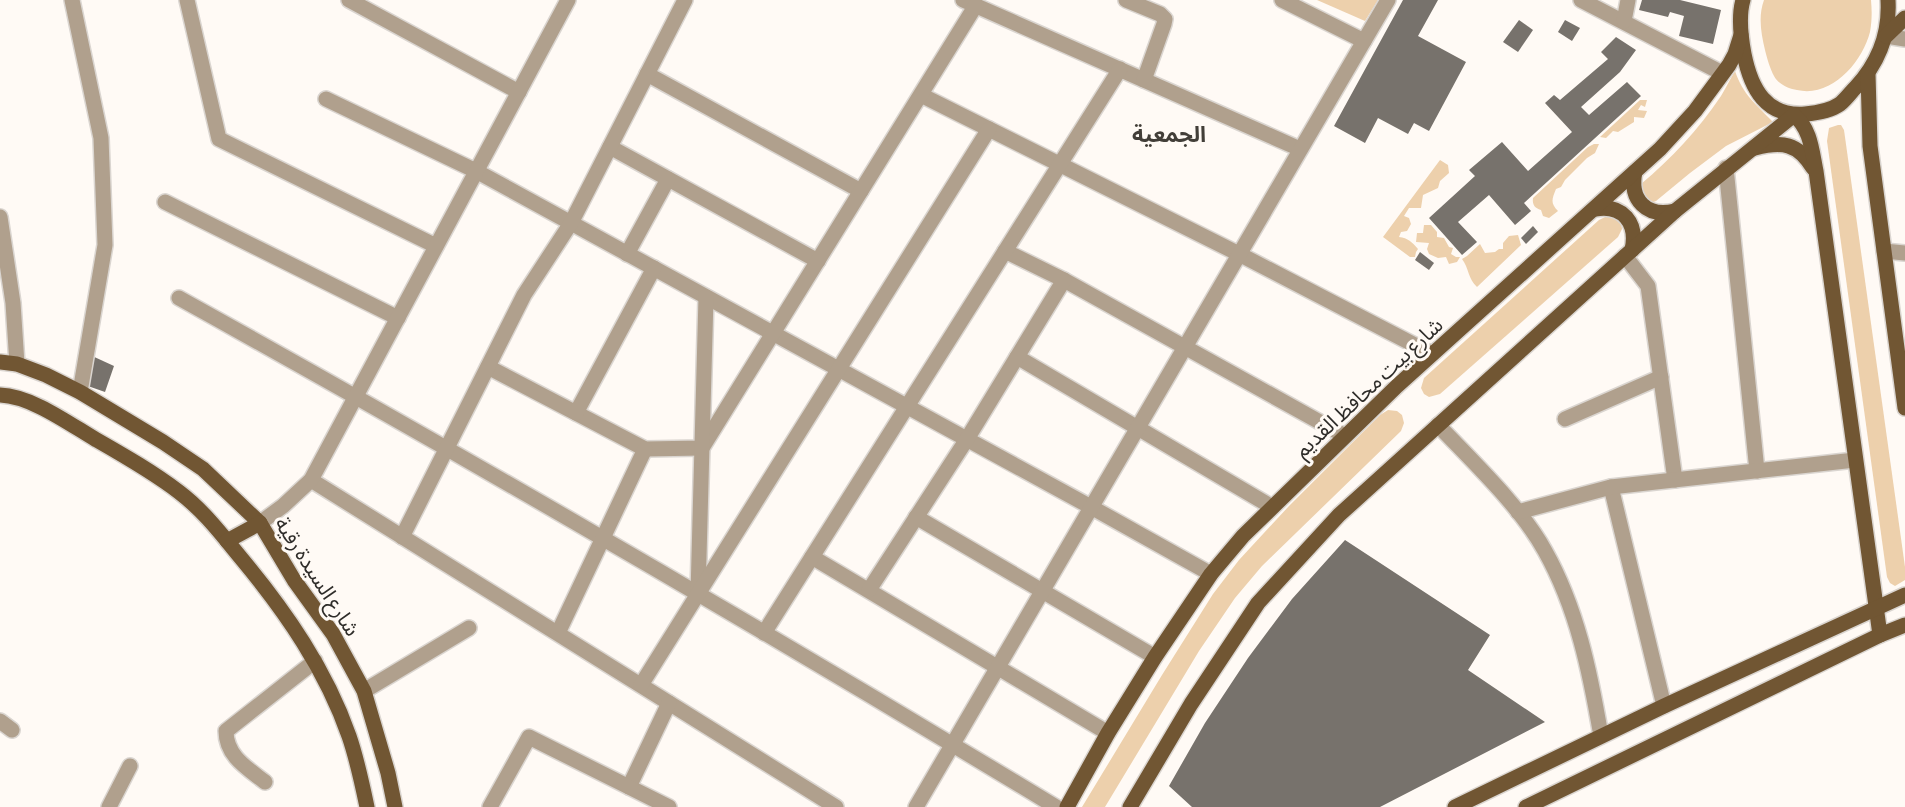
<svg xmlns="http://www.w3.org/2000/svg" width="1905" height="807" font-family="'Asap Condensed','Noto Sans Arabic',sans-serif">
  <rect width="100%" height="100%" fill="#fffaf5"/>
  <g fill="#edd0ac">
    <path d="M 1317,0 L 1378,0 L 1365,21 Z"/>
    <path d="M 1764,0 L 1871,0 C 1872,11 1872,21 1870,32 C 1862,63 1831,98 1797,90 C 1789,89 1778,84 1774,76 C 1770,69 1767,58 1765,50 C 1761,33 1758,16 1764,0 Z"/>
    <path d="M 1735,71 C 1743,95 1756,104 1773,122 L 1726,146 L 1690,173 L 1656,201 L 1651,203 L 1643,199 L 1641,184 C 1672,158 1698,130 1721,96 C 1726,88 1730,79 1735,71 Z"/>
    <path d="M 1640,100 L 1647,100 L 1645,107 L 1641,105 L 1638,110 L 1647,111 L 1644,118 L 1634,117 L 1634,122 L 1618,132 L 1613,131 L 1606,138 L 1600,137 Z"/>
    <path d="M 1838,125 L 1841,125 L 1844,130 L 1905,567 L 1905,580 L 1895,586 L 1890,583 L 1887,577 L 1827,141 L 1829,128 Z"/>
    <path d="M 1594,144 L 1599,144 L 1595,153 L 1587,158 L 1565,180 L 1561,187 L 1556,189 C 1552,199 1550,203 1558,211 L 1549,218 L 1543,216 L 1541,210 C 1535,208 1532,205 1533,198 L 1588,147 Z"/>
    <path d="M 1440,160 L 1448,165 L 1449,173 L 1440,181 L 1438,188 L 1423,195 L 1421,208 L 1409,208 L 1404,216 L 1409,218 L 1411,224 L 1407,231 L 1401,232 L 1399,237 C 1408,238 1412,242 1418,249 L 1416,252 L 1415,257 L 1410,257 L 1383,237 Z"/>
    <path d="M 1607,216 L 1612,216 L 1621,222 L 1622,229 L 1618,237 L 1440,394 L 1429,397 L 1424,394 L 1421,388 L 1424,378 L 1599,220 Z"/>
    <path d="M 1424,225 L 1431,225 L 1437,232 L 1437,237 L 1444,238 L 1449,247 L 1453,248 L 1451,254 L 1456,257 L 1460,257 L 1457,262 L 1449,264 L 1446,257 L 1438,258 L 1429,254 L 1427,249 L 1429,243 L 1416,242 L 1417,233 L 1423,233 Z"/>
    <path d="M 1518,235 L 1521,245 L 1477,287 C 1468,279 1469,268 1462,259 L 1467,256 L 1480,244 L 1485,253 L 1495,252 L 1499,249 L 1503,249 L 1503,243 L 1509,236 Z"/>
    <path d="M 1388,410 L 1397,411 L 1402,415 L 1404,423 L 1401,431 L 1262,566 L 1235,598 L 1199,651 L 1105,807 L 1082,807 L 1162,675 L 1213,594 L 1239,560 L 1289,506 L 1380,415 Z"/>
  </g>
  <g fill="#77726c">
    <path d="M 1403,0 L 1438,0 L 1418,36 L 1466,62 L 1429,131 L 1414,123 L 1408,134 L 1378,118 L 1365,143 L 1334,126 Z"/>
    <path d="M 1642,0 L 1680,0 L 1721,10 L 1713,44 L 1679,36 L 1684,16 L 1670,12 L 1668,17 L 1639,10 Z"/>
    <path d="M 1519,20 L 1533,30 L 1518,52 L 1503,42 Z"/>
    <path d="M 1565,20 L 1580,28 L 1572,41 L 1558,32 Z"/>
    <path d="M 1616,37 L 1636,50 L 1620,72 L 1581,107 L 1589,115 L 1627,82 L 1641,96 L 1524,203 L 1531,211 L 1515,225 L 1489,195 L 1458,222 L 1477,242 L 1462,255 L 1429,218 L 1475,176 L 1469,170 L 1502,142 L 1528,171 L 1572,132 L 1545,103 L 1554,95 L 1560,100 L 1608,59 L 1601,52 Z"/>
    <path d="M 1533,226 L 1538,232 L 1526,244 L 1521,238 Z"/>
    <path d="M 1420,252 L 1434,263 L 1429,270 L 1415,260 Z"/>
    <path d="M 90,355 L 114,366 L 105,392 L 85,385 Z"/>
    <path d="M 1345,540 L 1490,635 L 1468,670 L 1545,722 L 1380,807 L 1192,807 L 1169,786 L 1205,723 L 1248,658 L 1292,599 Z"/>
  </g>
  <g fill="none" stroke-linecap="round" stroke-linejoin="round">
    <g stroke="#dad5d0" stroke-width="18">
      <g id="minor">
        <path d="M 72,0 L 101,138 L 105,245 L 80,392"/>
        <path d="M 187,0 L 219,139 L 436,246"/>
        <path d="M 349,0 L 519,92"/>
        <path d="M 963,0 L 1300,149"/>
        <path d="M 1126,0 L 1160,14 L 1165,19 L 1164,24 L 1144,80"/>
        <path d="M 1282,0 L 1364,41"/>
        <path d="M 1581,0 L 1722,73"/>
        <path d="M 1624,21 L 1628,0"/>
        <path d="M 1886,36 L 1905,39"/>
        <path d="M 647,74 L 861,191"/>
        <path d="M 921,95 L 1239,254 L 1432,354"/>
        <path d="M 326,99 L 476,171 L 1091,507 L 1211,574"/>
        <path d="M 610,147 L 818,261"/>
        <path d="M 1726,168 L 1757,471"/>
        <path d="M 165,202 L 398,318"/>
        <path d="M 0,217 L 13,303 L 17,364"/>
        <path d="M 1884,251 L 1905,253"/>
        <path d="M 627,254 L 668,179"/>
        <path d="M 1625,256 L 1648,286 L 1675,480"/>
        <path d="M 1064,280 L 1345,436"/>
        <path d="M 179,298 C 475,462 767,632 1056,807"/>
        <path d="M 1017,357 L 1272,507"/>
        <path d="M 488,367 L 645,449 L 702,448 L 976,5"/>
        <path d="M 576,413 L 654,268"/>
        <path d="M 1565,419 L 1661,377"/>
        <path d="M 1438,425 C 1473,462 1521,507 1545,551 C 1577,608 1590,672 1601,736"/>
        <path d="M 311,480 L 836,807"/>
        <path d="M 1611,487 L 1664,706"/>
        <path d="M 1518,512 L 1611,487 L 1855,460"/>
        <path d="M 916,517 L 1155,657"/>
        <path d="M 260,523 L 283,506 L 311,480 L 568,0"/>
        <path d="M 402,537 L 524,295 L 571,223 L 685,0"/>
        <path d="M 812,557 L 1108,733"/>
        <path d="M 869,590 L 967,439 L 1064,280 L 1005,251"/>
        <path d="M 698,594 L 706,297"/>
        <path d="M 558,633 L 645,449"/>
        <path d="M 764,633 L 1120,69"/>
        <path d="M 641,685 L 989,129"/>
        <path d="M 364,691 L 469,628"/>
        <path d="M 0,721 L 12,730"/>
        <path d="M 265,782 C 247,768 226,756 226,731 L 315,661"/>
        <path d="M 629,787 L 669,703"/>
        <path d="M 109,807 L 130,766"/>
        <path d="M 490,807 L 529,737 L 669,807"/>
        <path d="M 916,807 L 1388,0"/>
      </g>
    </g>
    <g stroke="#dad5d0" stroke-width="18">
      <g id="major">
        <path d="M 1743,0 C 1738,17 1741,38 1744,54 C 1751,89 1766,117 1805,114 C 1817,113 1830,111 1840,104 C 1846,99 1851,92 1856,87 C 1879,62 1890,34 1888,0"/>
        <path d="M 1886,36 L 1905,18"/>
        <path d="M 1868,74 L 1870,146 L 1905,408"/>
        <path d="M 1755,148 C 1782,141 1798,143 1813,168"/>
        <path d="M 1635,172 C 1629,200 1647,218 1675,211"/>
        <path d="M 1595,209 C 1623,204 1638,223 1632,250"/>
        <path d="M 0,362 L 17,364 L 46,375 L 80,392 L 163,442 L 203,469 L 260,523 L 294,580 L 333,634 L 364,691 L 388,773 L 395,807"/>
        <path d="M 0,395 C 31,396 68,423 95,439 C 123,455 153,472 179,492 C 204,511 222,535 241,558 C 286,612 326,670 349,736 C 357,759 362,783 367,807"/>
        <path d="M 227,541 L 260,523"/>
        <path d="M 1067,807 L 1108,733 L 1155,657 L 1211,574 L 1243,536 L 1397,386 L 1660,149 L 1695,111 L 1729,65 L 1735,54 L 1741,35"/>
        <path d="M 1130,807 L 1191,704 L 1258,603 L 1339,515 L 1675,211 L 1794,115 C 1811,129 1812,152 1816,171 L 1880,635"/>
        <path d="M 1455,807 L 1664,706 L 1905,595"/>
        <path d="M 1526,807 L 1880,635 L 1905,625"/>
      </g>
    </g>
    <use href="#minor" stroke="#b0a08d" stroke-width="15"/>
    <use href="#major" stroke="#715633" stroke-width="15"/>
  </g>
  <g text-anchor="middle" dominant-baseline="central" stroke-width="6" stroke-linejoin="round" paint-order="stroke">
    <g font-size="21" fill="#2f2d2a" stroke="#fffaf5">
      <text transform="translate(1368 387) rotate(-43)">شارع بيت محافظ القديم</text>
      <text transform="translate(318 576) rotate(57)">شارع السيدة رقية</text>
    </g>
    <g font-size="22" font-weight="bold" fill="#423e38" stroke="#fffaf5">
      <text x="1169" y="134">الجمعية</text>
    </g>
  </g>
</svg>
